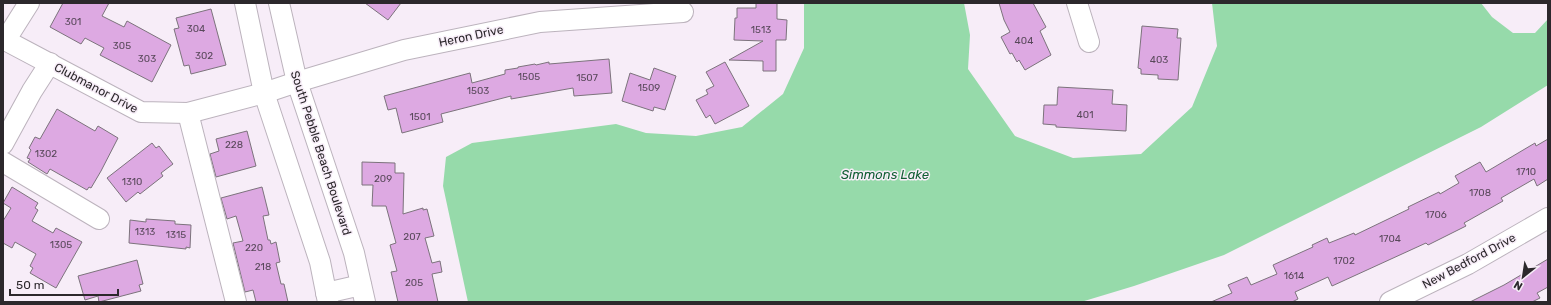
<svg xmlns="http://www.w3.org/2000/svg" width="1551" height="305" font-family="Rubik,sans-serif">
  <rect width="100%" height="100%" fill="#f7edf8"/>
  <path fill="#96daaa" d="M 804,3 L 964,3 L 970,35 L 968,69 L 1015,136 L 1073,158 L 1141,154 L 1192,107 L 1217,46 L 1212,3 L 1481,3 L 1492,17 L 1513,33 L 1535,33 L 1548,19 L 1548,85 L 1481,127 L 1224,255 L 1134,286 L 1081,302 L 468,302 L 443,186 L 446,157 L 472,143 L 616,124 L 646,133 L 696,136 L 742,127 L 783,94 L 804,48 Z"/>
  <g fill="#dda9e2" stroke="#7c737c">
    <path d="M 63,3 L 109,3 L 102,16 L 124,27 L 127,21 L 171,45 L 152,82 L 100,55 L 104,48 L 85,38 L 81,44 L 50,27 Z"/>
    <path d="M 365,3 L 401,3 L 388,20 Z"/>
    <path d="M 756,3 L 777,3 L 777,19 L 787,20 L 786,40 L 776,40 L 776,71 L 763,71 L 763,61 L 729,60 L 763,41 L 734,40 L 735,18 L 737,18 L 737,8 L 756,8 Z"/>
    <path d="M 999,3 L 1033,3 L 1046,27 L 1040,31 L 1051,55 L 1025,70 L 1019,60 L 1017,62 L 1012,53 L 1010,54 L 1001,37 L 1010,32 L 1004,20 Z"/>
    <path d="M 211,9 L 226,65 L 191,74 L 189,65 L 184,66 L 174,29 L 179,28 L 176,18 Z"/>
    <path d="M 1142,26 L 1178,29 L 1177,38 L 1181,38 L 1178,80 L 1158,79 L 1158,75 L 1141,74 L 1141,69 L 1138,68 Z"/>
    <path d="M 609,59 L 612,93 L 574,96 L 573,88 L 511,99 L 511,96 L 441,114 L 443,122 L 402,133 L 396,108 L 388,110 L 384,96 L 470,73 L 472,83 L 505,74 L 505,70 L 518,68 L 518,67 L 535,64 L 536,65 L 549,62 L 549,64 Z"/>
    <path d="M 725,62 L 749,106 L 715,124 L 710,115 L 706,118 L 696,100 L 708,94 L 706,90 L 714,86 L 706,72 Z"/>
    <path d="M 654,68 L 676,76 L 665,110 L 654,107 L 653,111 L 622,101 L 630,73 L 650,80 Z"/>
    <path d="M 1058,87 L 1113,90 L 1112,104 L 1127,105 L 1126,131 L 1056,127 L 1056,125 L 1043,124 L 1044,105 L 1057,105 Z"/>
    <path d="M 57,109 L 95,131 L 98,126 L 118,138 L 101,171 L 91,188 L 89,187 L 87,190 L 50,169 L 47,174 L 28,162 L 30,159 L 27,158 L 31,150 L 29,148 L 35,137 L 40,139 Z"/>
    <path d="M 247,131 L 256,166 L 216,177 L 210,154 L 219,151 L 216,139 Z"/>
    <path d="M 1548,139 L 1548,179 L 1537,186 L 1534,179 L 1501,198 L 1503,201 L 1464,223 L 1466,226 L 1428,245 L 1426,243 L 1332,286 L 1328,277 L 1295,292 L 1298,299 L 1292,302 L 1211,302 L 1232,293 L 1228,285 L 1247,277 L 1251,285 L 1277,274 L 1273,265 L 1313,247 L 1312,245 L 1327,238 L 1329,243 L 1354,233 L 1355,235 L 1409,209 L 1408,207 L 1439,192 L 1440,194 L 1459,183 L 1455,176 L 1480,162 L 1486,172 L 1535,143 L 1536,146 Z"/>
    <path d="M 152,143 L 156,148 L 159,146 L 173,164 L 161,173 L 163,176 L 140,194 L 138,192 L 126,202 L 107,178 Z"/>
    <path d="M 362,162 L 395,163 L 395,173 L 404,173 L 403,214 L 423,208 L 423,210 L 427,209 L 434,236 L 425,238 L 432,263 L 440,261 L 442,272 L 432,274 L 438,302 L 398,302 L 391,272 L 397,271 L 390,245 L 396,243 L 386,206 L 372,206 L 373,185 L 362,185 Z"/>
    <path d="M 12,187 L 38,203 L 35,208 L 38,210 L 32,221 L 53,233 L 56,228 L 82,242 L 56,288 L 30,273 L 33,268 L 30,266 L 36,254 L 15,242 L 12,248 L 3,243 L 3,221 L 11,208 L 3,203 Z"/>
    <path d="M 262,187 L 269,215 L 263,216 L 268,240 L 270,240 L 271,244 L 276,242 L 280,262 L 276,263 L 281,284 L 284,284 L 288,302 L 256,302 L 253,290 L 245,292 L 233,243 L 243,241 L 236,216 L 227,219 L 221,198 Z"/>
    <path d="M 146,219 L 175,221 L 175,224 L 191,225 L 190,248 L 186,247 L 186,249 L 129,243 L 130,220 L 146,222 Z"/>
    <path d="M 1548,259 L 1548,287 L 1537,293 L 1540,298 L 1532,302 L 1470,302 L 1504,285 Z"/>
    <path d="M 137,260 L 143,284 L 139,285 L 141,291 L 99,302 L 98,296 L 85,300 L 78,276 Z"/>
  </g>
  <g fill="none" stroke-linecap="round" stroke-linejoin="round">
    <g stroke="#bcb3bd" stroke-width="22">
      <g id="minor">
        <path d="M 245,3 L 264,93 L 320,262 L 328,302"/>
        <path d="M 279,3 L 297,82 L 354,253 L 365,302"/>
        <path d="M 1077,3 L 1089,42"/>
        <path d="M 3,39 L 141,112 L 188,113 L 264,93 L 297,82 L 404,50 L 540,22 L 683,12"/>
        <path d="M 5,41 L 29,3"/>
        <path d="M 188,113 L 236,302"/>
        <path d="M 3,144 L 32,91 L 50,63"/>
        <path d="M 3,162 L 99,219"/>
        <path d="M 326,293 L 361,285"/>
        <path d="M 1390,302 L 1468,264 L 1548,218"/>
      </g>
    </g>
    <use href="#minor" stroke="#fff" stroke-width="20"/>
  </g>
  <g text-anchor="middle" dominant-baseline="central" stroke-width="3" stroke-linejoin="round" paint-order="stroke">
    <g font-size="10" fill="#58485a">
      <text x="73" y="22">301</text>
      <text x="196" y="29">304</text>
      <text x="761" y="30">1513</text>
      <text x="1024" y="41">404</text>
      <text x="122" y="46">305</text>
      <text x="204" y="56">302</text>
      <text x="147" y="59">303</text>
      <text x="1159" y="60">403</text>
      <text x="529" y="77">1505</text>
      <text x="587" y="78">1507</text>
      <text x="649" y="88">1509</text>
      <text x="478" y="91">1503</text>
      <text x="1085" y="115">401</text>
      <text x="420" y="117">1501</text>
      <text x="234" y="145">228</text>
      <text x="46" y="154">1302</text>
      <text x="1526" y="172">1710</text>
      <text x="383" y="179">209</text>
      <text x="132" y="182">1310</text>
      <text x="1480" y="193">1708</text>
      <text x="1436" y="215">1706</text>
      <text x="145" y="232">1313</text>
      <text x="176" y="235">1315</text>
      <text x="412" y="237">207</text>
      <text x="1390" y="239">1704</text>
      <text x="61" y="245">1305</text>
      <text x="254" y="248">220</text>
      <text x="1344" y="261">1702</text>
      <text x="263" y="267">218</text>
      <text x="1294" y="276">1614</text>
      <text x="414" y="283">205</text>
    </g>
    <g font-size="12" fill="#2c282c" stroke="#f7edf8">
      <text transform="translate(471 36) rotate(-12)">Heron Drive</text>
      <text transform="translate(96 88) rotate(28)">Clubmanor Drive</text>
      <text transform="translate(321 153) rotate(72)">South Pebble Beach Boulevard</text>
      <text transform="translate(1469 261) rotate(-28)">New Bedford Drive</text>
    </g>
    <g font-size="13" font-style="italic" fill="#105e33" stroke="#f7edf8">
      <text x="885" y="174">Simmons Lake</text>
    </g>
  </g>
  <rect width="1551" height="305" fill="none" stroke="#2c282c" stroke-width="8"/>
  <g transform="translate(1523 277) rotate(210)" stroke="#f7edf8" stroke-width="3" paint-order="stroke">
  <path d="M0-3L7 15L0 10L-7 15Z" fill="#2c282c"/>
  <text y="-6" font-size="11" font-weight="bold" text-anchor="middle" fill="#2c282c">N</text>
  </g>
  <path d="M10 289v6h108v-6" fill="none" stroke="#2c282c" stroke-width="2"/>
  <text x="16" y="289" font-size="12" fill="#2c282c" stroke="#f7edf8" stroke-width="3" paint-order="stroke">50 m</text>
</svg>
